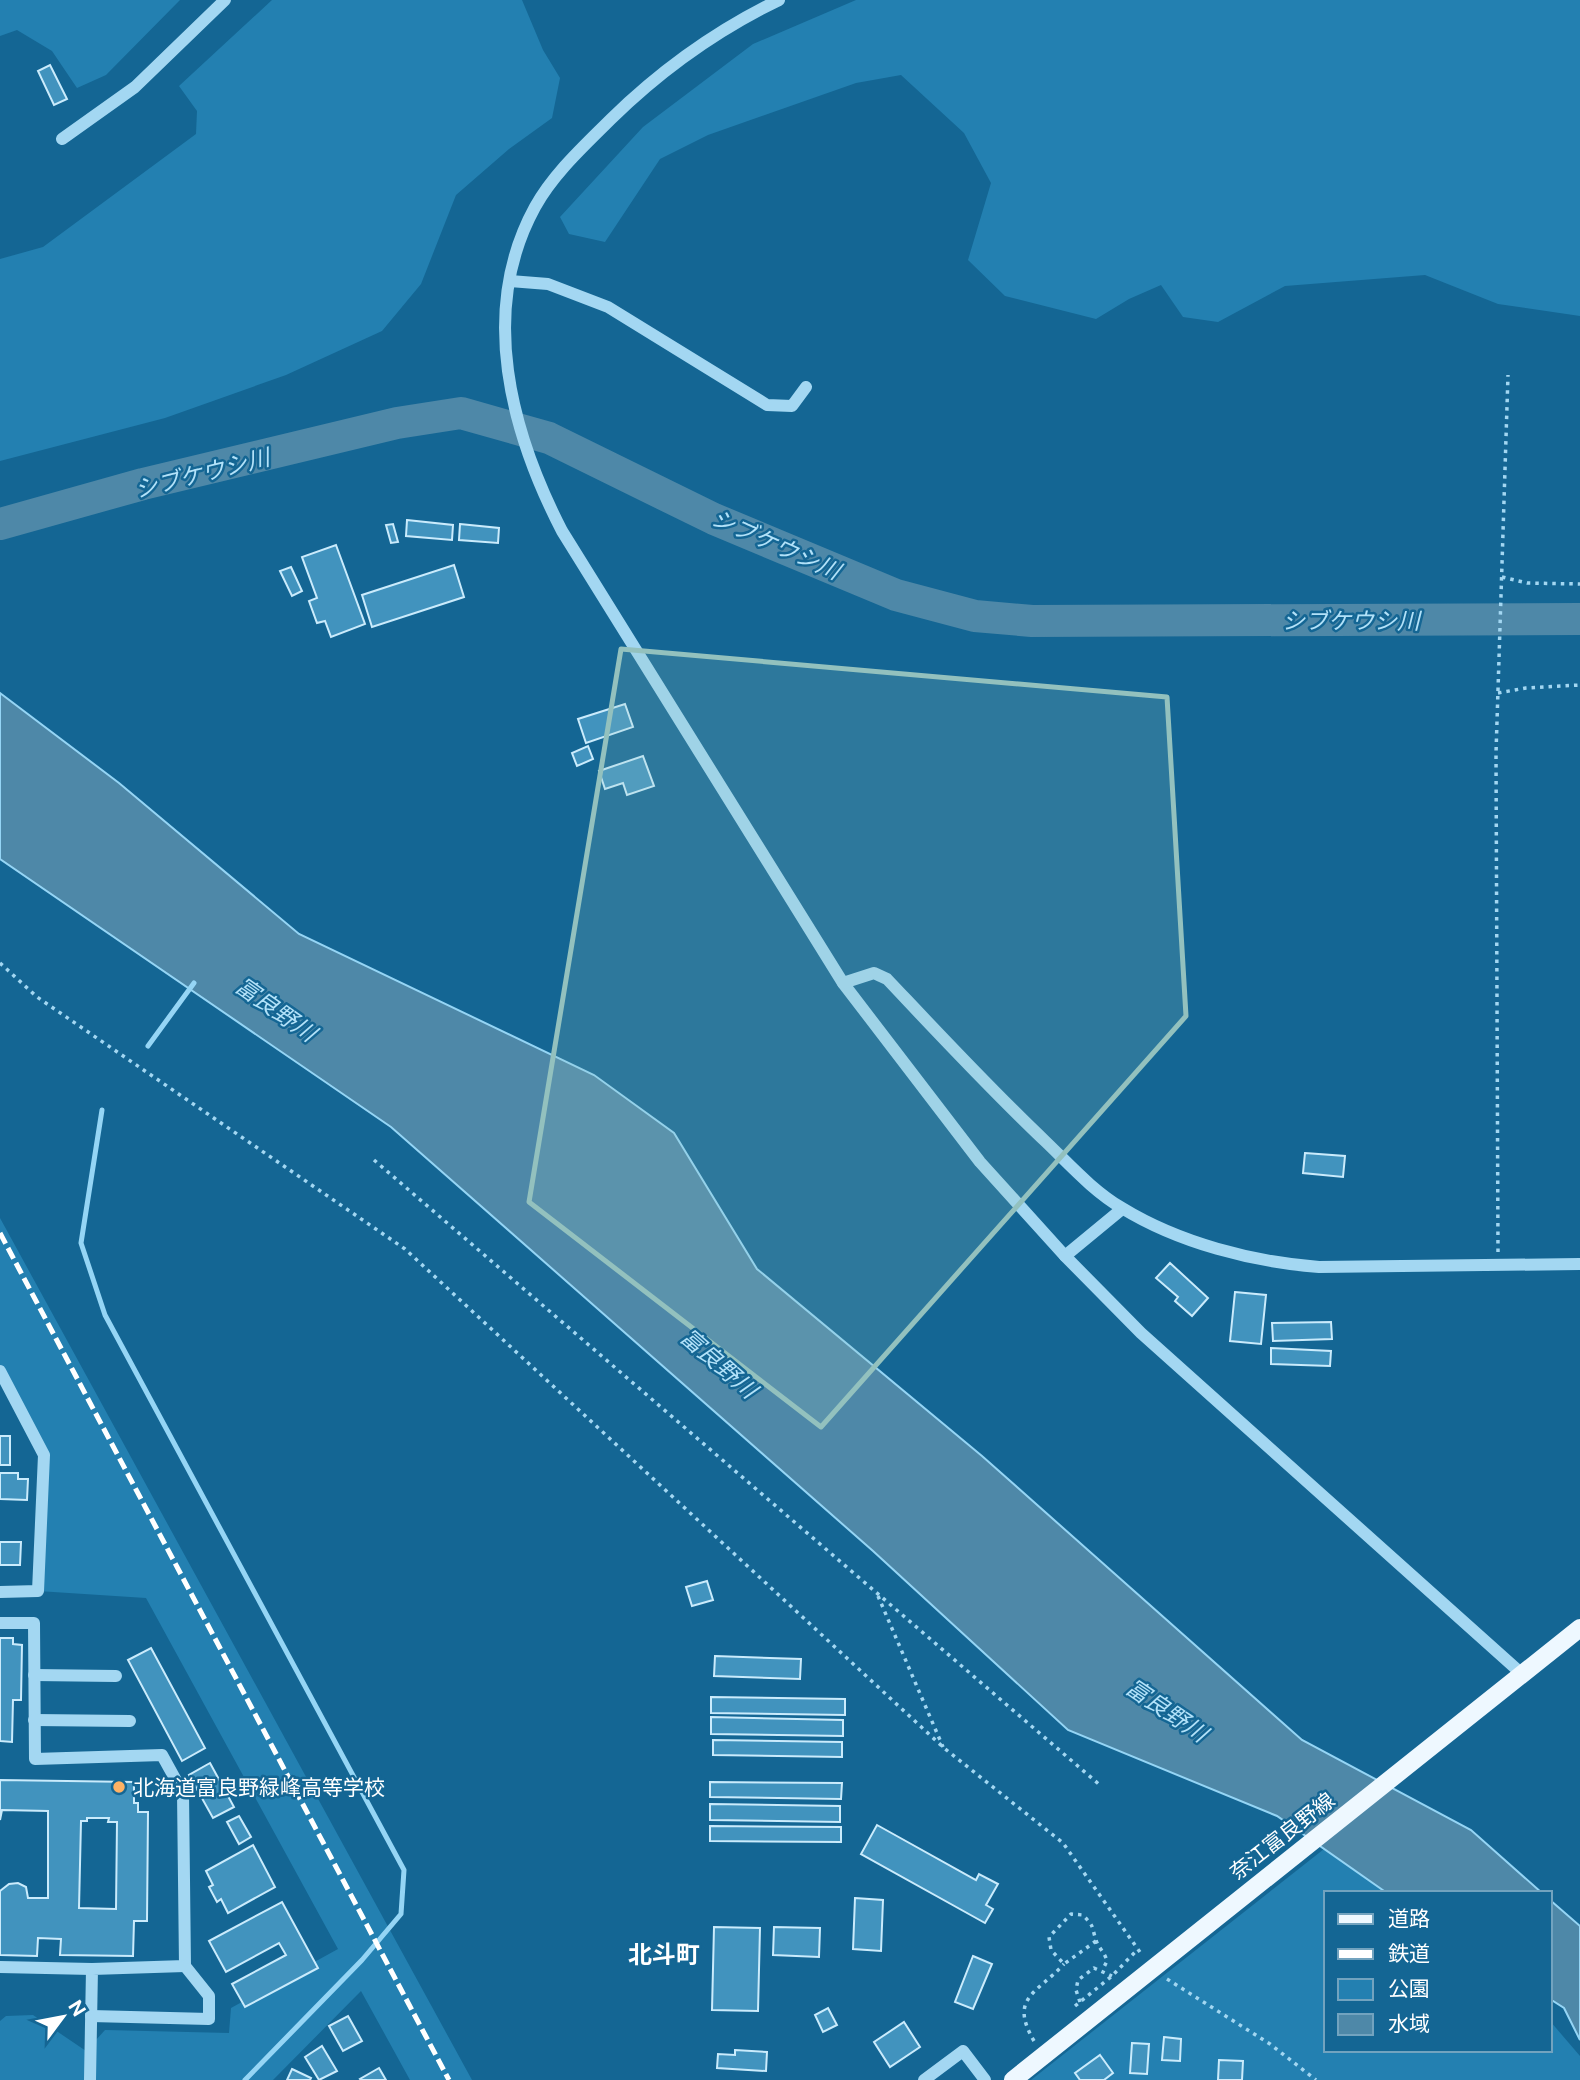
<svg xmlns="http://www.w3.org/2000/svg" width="1580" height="2080" font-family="'Public Sans','Noto Sans JP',sans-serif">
  <rect width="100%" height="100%" fill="#146694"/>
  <g fill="#2380b1">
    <path d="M 0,0 L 180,0 L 106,75 L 77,88 L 52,51 L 17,30 L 0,36 Z"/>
    <path d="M 272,0 L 522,0 L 543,50 L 560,78 L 552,118 L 509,149 L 456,195 L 421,284 L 382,331 L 286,375 L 165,418 L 0,461 L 0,259 L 43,247 L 196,134 L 197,111 L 179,86 Z"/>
    <path d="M 856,0 L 1580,0 L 1580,316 L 1498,304 L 1425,275 L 1285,286 L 1218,322 L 1183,317 L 1161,285 L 1129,299 L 1096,319 L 1005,296 L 968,260 L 991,183 L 964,133 L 901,75 L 856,83 L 708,135 L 660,159 L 605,242 L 569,234 L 560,217 L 643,127 L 753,44 Z"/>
    <path d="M 0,1218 L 472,2080 L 410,2080 L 361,1991 L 273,2080 L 0,2080 L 0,2021 L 6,2016 L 33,2015 L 86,2051 L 105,2030 L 229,2033 L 231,2008 L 338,1949 L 146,1598 L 38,1591 L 44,1455 L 0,1371 Z"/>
    <path d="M 1338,1838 L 1414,1893 L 1326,1893 L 1326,2050 L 1550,2050 L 1550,2021 L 1580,2056 L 1580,2080 L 1031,2080 Z"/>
  </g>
  <g fill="#4e88a8" stroke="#95d5f5" stroke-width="2">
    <path d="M 0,693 L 119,783 L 299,934 L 594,1075 L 674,1133 L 757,1269 L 982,1456 L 1302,1740 L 1471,1830 L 1542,1893 L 1387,1893 L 1277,1816 L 1068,1730 L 873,1551 L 391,1127 L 0,859 Z"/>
    <path d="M 1550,1900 L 1580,1926 L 1580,2040 L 1564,2008 L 1550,1999 Z"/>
  </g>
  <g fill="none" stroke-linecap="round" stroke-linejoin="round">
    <g stroke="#95d5f5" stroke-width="5">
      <path d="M 148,1046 L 194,983"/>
      <path d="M 102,1110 L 81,1243 L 105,1315 L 404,1870 L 401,1914 L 362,1960 L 245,2080"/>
    </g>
    <path stroke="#4e88a8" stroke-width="32" d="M 0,524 L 143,484 L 397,423 L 461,413 L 549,438 L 714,519 L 896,595 L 975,616 L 1032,621 L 1580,619"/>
  </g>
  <g fill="#4193be" stroke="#caebfc" stroke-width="2" fill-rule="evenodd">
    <path d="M 50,65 L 67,99 L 54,105 L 38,71 Z"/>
    <path d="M 407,520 L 453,525 L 452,540 L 406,536 Z"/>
    <path d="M 393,524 L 398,542 L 391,543 L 386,525 Z"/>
    <path d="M 460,524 L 499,528 L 498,543 L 459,540 Z"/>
    <path d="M 336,545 L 365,624 L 331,637 L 325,621 L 317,623 L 309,601 L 317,598 L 302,557 Z"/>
    <path d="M 454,565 L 464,597 L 372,627 L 362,595 Z"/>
    <path d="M 291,567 L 302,591 L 292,596 L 280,571 Z"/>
    <path d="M 625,704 L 633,727 L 586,743 L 578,719 Z"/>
    <path d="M 588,746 L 593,759 L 577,766 L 572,753 Z"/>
    <path d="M 643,756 L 654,786 L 627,795 L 623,783 L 605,789 L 599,771 Z"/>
    <path d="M 1305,1153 L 1345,1156 L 1343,1177 L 1303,1173 Z"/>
    <path d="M 1170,1263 L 1208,1298 L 1192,1316 L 1175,1301 L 1178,1297 L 1156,1278 Z"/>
    <path d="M 1235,1292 L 1266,1295 L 1261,1344 L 1230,1341 Z"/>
    <path d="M 1331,1322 L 1332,1339 L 1273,1341 L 1272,1323 Z"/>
    <path d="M 1271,1348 L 1331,1351 L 1330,1366 L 1271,1364 Z"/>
    <rect x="0" y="1436" width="10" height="29"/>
    <path d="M 0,1473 L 18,1473 L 18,1479 L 28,1479 L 27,1500 L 0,1499 Z"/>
    <path d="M 0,1542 L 21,1542 L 20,1565 L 0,1565 Z"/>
    <path d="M 707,1581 L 713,1600 L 692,1606 L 686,1587 Z"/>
    <path d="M 0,1638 L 13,1638 L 13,1644 L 22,1645 L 21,1700 L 13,1700 L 12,1742 L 0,1741 Z"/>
    <path d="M 151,1648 L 205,1748 L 182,1761 L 128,1660 Z"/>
    <path d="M 715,1656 L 801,1659 L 800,1679 L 714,1676 Z"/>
    <path d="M 711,1697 L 845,1699 L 845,1715 L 711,1713 Z"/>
    <path d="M 711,1717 L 843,1720 L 843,1736 L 711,1734 Z"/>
    <path d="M 713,1740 L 842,1742 L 842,1757 L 713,1755 Z"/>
    <path d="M 210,1763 L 234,1807 L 213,1818 L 189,1775 Z"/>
    <path d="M 0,1780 L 134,1782 L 134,1803 L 138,1803 L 138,1812 L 148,1812 L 147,1921 L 134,1921 L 133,1956 L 60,1955 L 61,1939 L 38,1938 L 37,1956 L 0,1955 L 0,1891 L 9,1884 L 18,1883 L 26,1887 L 28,1898 L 48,1898 L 48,1811 L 2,1810 L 0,1820 ZM 87,1818 L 109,1818 L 108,1822 L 117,1822 L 116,1909 L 79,1908 L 81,1821 L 87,1821 Z"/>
    <path d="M 710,1782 L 842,1783 L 841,1799 L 710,1797 Z"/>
    <path d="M 710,1804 L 840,1806 L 840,1822 L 710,1820 Z"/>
    <path d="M 239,1816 L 251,1837 L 239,1844 L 227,1822 Z"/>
    <path d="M 877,1825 L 976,1880 L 979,1874 L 998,1884 L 986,1905 L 993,1909 L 985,1923 L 861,1854 Z"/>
    <path d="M 710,1826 L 841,1827 L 841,1842 L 710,1841 Z"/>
    <path d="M 253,1845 L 275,1887 L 228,1913 L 221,1899 L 217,1902 L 209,1887 L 213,1885 L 206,1871 Z"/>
    <path d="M 855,1898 L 883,1900 L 881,1951 L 853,1949 Z"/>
    <path d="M 282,1902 L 318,1968 L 245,2007 L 232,1984 L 286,1955 L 279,1943 L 226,1972 L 209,1941 Z"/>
    <path d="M 714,1927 L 760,1928 L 758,2011 L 712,2010 Z"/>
    <path d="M 774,1927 L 820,1928 L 819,1957 L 773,1955 Z"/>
    <path d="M 973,1956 L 992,1964 L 973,2009 L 955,2002 Z"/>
    <path d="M 828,2008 L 837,2025 L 823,2032 L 815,2015 Z"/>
    <path d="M 348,2016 L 362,2041 L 343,2051 L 329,2026 Z"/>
    <path d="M 904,2022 L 920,2047 L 890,2067 L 874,2042 Z"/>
    <path d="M 1164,2037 L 1181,2039 L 1180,2061 L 1162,2060 Z"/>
    <path d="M 1132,2043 L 1149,2044 L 1147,2074 L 1130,2073 Z"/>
    <path d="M 322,2046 L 337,2071 L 319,2080 L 305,2057 Z"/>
    <path d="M 735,2050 L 767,2052 L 766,2071 L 717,2068 L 718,2054 L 735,2055 Z"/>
    <path d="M 1100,2055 L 1113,2073 L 1104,2080 L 1080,2080 L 1075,2073 Z"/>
    <path d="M 1219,2060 L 1243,2061 L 1242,2080 L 1218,2080 Z"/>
    <path d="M 379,2068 L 386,2080 L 361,2080 L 360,2079 Z"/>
    <path d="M 292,2069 L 311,2078 L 310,2080 L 287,2080 Z"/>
  </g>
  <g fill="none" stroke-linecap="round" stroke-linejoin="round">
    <g stroke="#a3d7f2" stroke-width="3.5" stroke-dasharray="3.5 5" stroke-linecap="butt">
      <path d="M 1502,577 L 1527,583 L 1580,584"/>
      <path d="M 1498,693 L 1526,688 L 1580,685"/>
      <path d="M 0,963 L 37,997 L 405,1249 L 944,1748 L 1063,1843 L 1142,1955"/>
      <path d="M 374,1160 L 1101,1786"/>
      <path d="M 1498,1252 L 1496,753 L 1508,375"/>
      <path d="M 878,1596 L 943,1747"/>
      <path d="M 1096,1941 L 1064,1964 L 1051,1950 L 1049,1937 L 1071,1914 L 1083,1915 C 1095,1928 1091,1925 1096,1940 C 1098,1947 1105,1953 1107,1961 L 1103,1969"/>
      <path d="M 1167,1979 L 1270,2044 L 1316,2080"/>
      <path d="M 1080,2002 L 1076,1990 L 1078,1980 L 1094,1968 L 1112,1976"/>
      <path d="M 1075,2006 L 1112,1976 L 1138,1949"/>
      <path d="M 1034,2041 C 1009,1998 1036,1994 1064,1964"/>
    </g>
    <g stroke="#a3d7f2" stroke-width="12">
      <path d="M 779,0 C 717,30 660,71 611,119 C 584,146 554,173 535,207 C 478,311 511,432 562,531 L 843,983 L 980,1162 L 1065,1256 L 1141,1333 L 1522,1674"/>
      <path d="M 62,139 L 135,87 L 225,0"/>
      <path d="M 510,281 L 548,284 L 608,307 L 767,405 L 792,406 L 806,387"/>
      <path d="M 843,983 L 874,973 L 887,979 C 939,1034 991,1090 1046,1142 C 1070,1165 1093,1191 1122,1208 C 1179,1243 1253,1262 1319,1267 L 1580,1264"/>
      <path d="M 1065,1256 L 1122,1209"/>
      <path d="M 0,1371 L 44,1455 L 38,1591 L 0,1592"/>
      <path d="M 0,1623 L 34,1623 L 35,1759 L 162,1755 L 183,1793 L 185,1966 L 92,1969 L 90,2080"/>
      <path d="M 34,1675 L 116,1676"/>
      <path d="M 34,1720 L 130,1721"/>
      <path d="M 0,1967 L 92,1969"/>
      <path d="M 91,2016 L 209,2019 L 209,1996 L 185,1966"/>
      <path d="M 924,2080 L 963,2051 L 985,2080"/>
    </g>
    <path stroke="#eef8ff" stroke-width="18" d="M 1013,2080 L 1580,1628"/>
    <path stroke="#fff" stroke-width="5" stroke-dasharray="12 5" stroke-linecap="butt" d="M 0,1233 L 449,2080"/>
  </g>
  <path fill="#93c1be" fill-opacity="0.2" stroke="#93c1be" stroke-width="5" stroke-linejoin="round" d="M 621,649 L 1167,697 L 1186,1016 L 821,1427 L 529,1202 Z"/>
  <circle fill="#ffb264" stroke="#146694" stroke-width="2.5" cx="119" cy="1787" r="7"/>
  <g text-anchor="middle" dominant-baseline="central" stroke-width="5" stroke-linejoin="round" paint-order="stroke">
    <g font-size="21" fill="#fff" stroke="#146694" text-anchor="start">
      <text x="133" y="1787">北海道富良野緑峰高等学校</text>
    </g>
    <g font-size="21" fill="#fff" stroke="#146694">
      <text transform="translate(1282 1836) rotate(-38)">奈江富良野線</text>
    </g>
    <g font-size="23" font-style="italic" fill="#b3e2f9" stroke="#146694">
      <text transform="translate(202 473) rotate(-14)">シブケウシ川</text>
      <text transform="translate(776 544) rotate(24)">シブケウシ川</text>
      <text x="1351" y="620">シブケウシ川</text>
      <text transform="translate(276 1009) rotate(35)">富良野川</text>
      <text transform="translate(719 1363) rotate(41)">富良野川</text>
      <text transform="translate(1167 1710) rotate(34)">富良野川</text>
    </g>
    <g font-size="24" font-weight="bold" fill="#fff" stroke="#146694">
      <text x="664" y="1954">北斗町</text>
    </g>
  </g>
  <rect x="1324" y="1891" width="228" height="161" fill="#146694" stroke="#72a3bf" stroke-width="2"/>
  <rect x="1338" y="1914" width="35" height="10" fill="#eef8ff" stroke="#72a3bf" stroke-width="2"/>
  <text x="1388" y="1926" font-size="21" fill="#ffffff">道路</text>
  <rect x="1338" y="1949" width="35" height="10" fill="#ffffff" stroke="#72a3bf" stroke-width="2"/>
  <text x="1388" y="1961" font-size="21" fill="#ffffff">鉄道</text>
  <rect x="1338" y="1979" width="35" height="21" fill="#2380b1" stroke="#72a3bf" stroke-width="2"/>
  <text x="1388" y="1996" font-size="21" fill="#ffffff">公園</text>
  <rect x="1338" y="2014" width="35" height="21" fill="#4e88a8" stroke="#72a3bf" stroke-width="2"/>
  <text x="1388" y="2031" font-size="21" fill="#ffffff">水域</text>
  <g transform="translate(63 2017) rotate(58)" stroke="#146694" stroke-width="5" paint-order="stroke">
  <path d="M0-5L12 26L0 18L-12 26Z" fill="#ffffff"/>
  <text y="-10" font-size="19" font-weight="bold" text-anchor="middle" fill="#ffffff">N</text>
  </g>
</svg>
